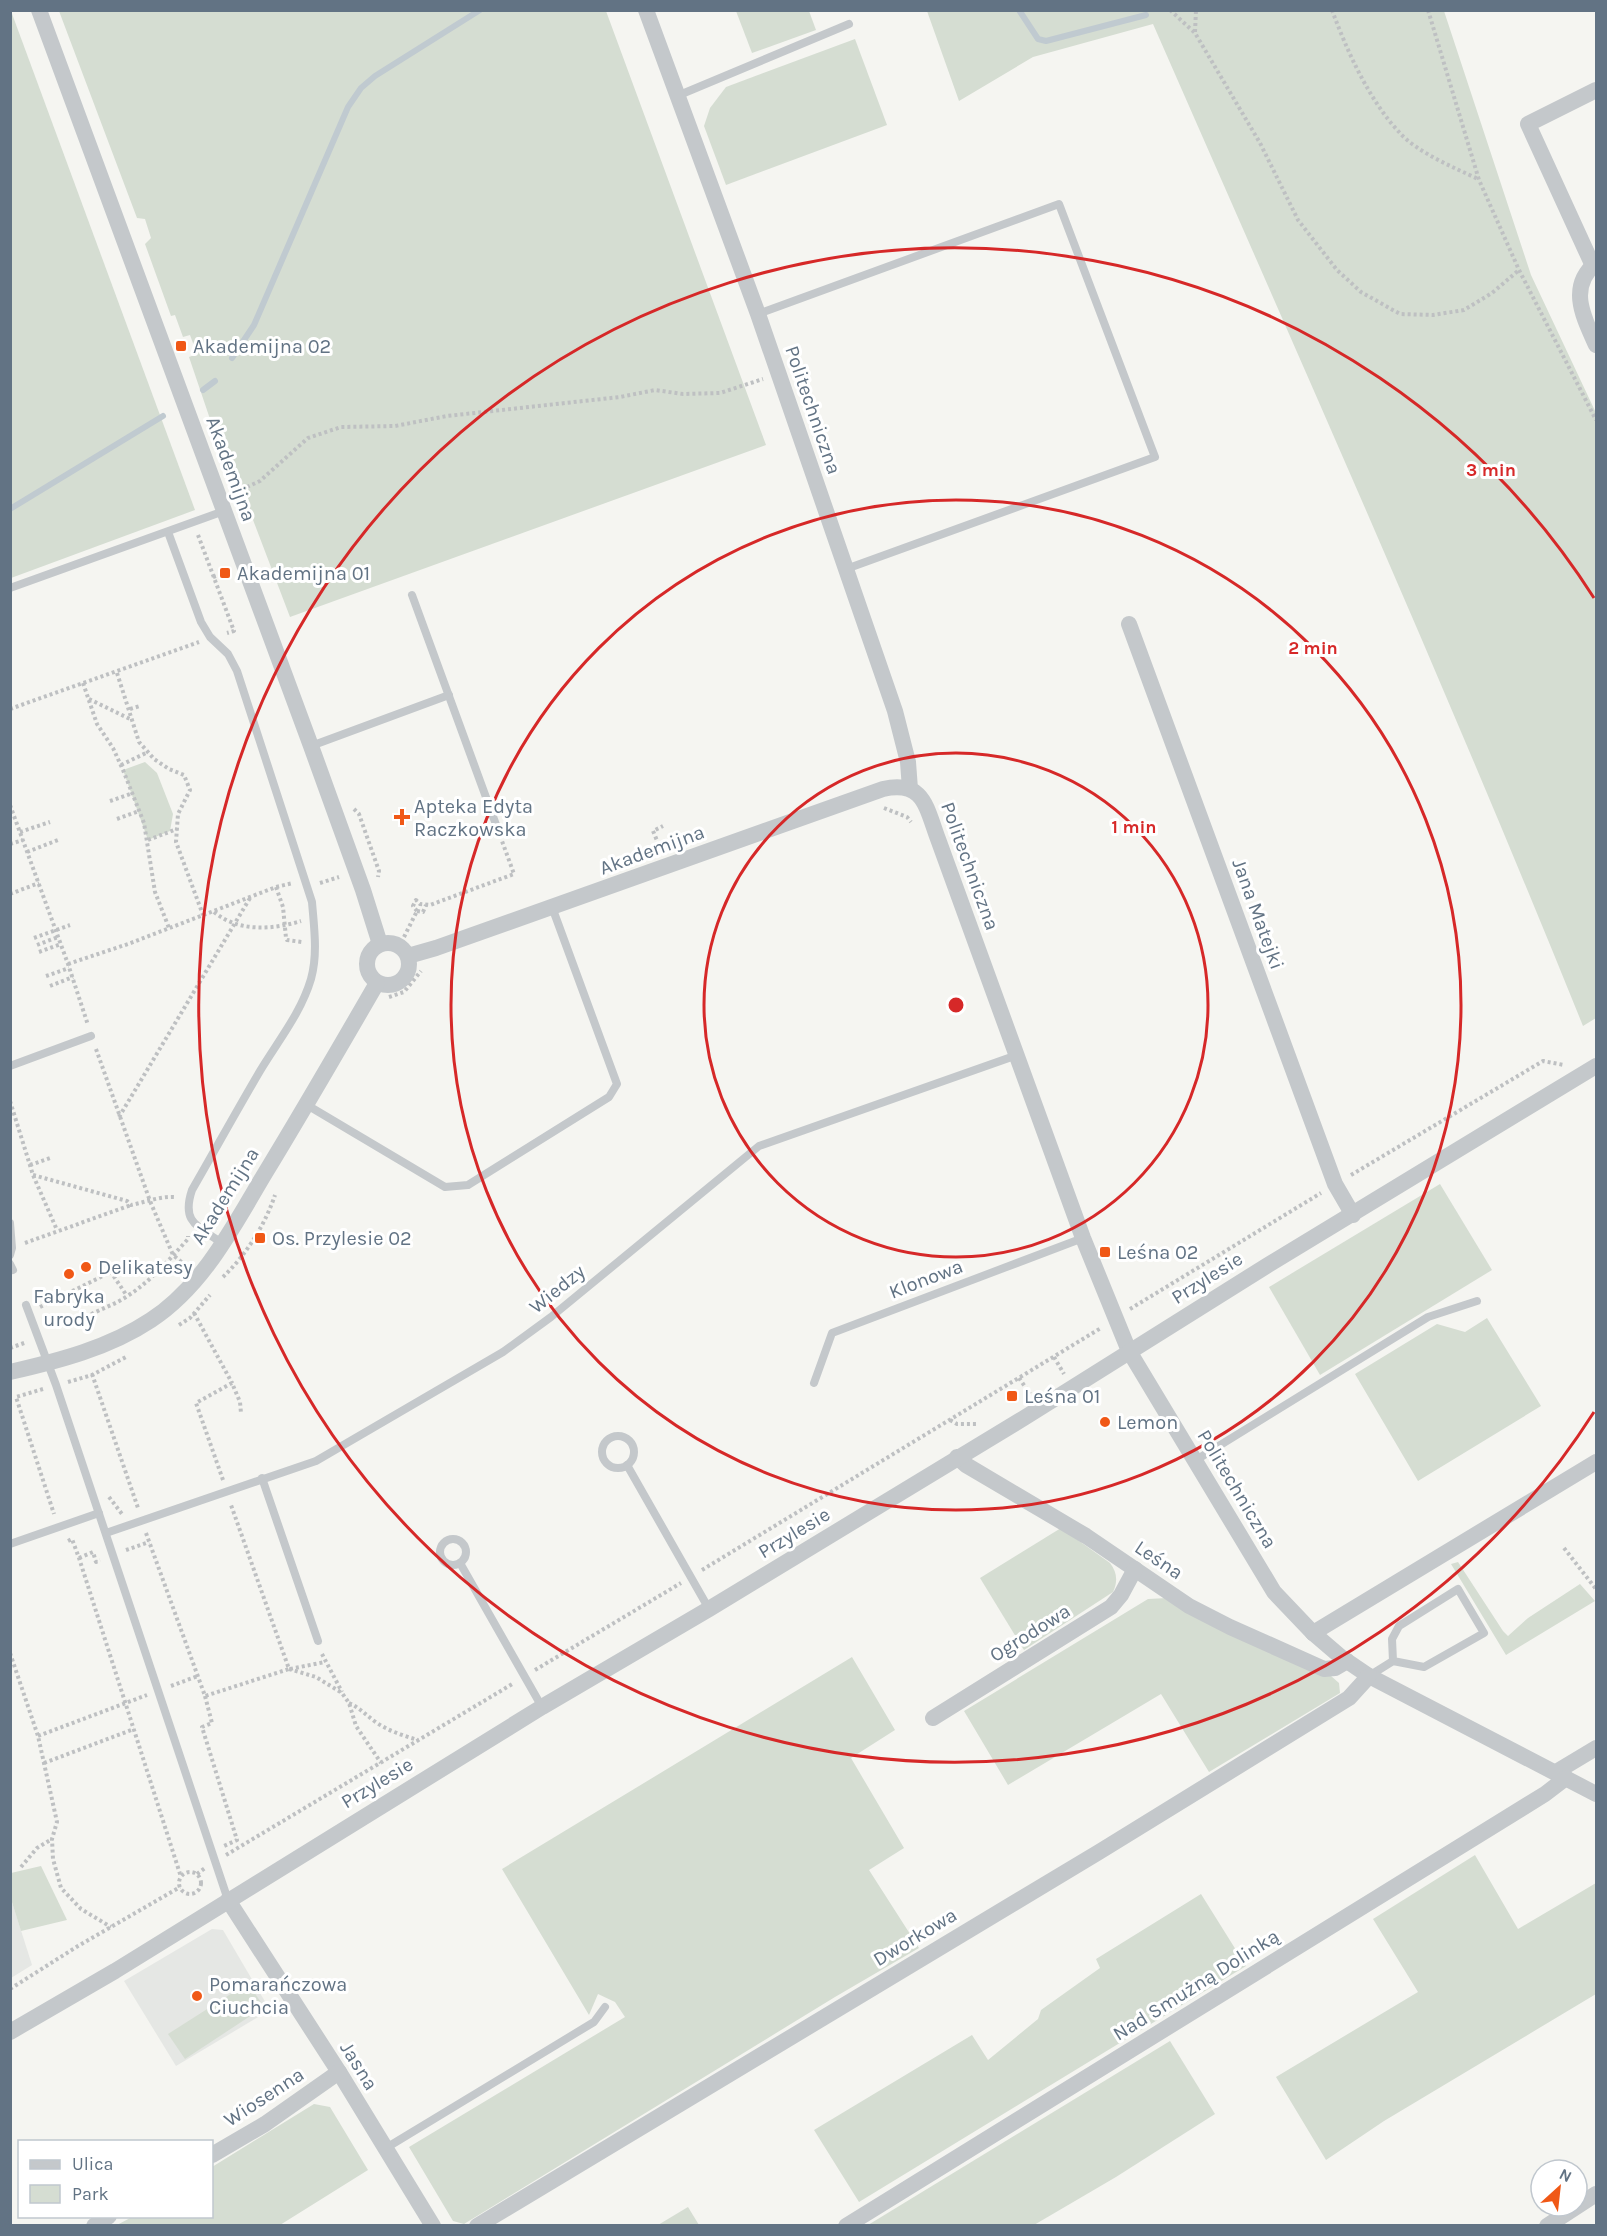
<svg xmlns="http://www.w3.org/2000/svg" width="1607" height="2236" font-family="Karla,sans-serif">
  <rect width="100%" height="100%" fill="#f5f5f1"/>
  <g fill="#e5e7e4">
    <path d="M 11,1899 L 32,1965 L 11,1978 L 10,1978 Z"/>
    <path d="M 212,1929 L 223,1930 L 270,2010 L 176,2066 L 124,1981 Z"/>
  </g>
  <g fill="#d5ddd2">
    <path d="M 11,11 L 195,510 L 11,578 L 10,11 Z"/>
    <path d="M 59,11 L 606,11 L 766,445 L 290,617 L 242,491 L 237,482 L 230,478 L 189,357 L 197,354 L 190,335 L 183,337 L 175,315 L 171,316 L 145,244 L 151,238 L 145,219 L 137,218 Z"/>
    <path d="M 736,11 L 809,11 L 816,30 L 752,53 Z"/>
    <path d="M 927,11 L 1444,11 L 1531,275 L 1596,413 L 1596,1018 L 1583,1026 C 1447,689 1299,357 1153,24 L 1033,57 L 959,101 Z"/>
    <path d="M 855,39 L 887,125 L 726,185 L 704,126 L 710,108 L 726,87 Z"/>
    <path d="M 145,762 L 157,773 L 173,814 L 170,831 L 148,840 L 123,770 Z"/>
    <path d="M 1440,1184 L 1492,1270 L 1320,1375 L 1269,1287 Z"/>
    <path d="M 1487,1318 L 1541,1406 L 1418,1481 L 1355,1374 L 1437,1324 L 1465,1332 Z"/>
    <path d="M 1061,1528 L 1110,1563 C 1117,1572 1118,1581 1113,1592 L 1024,1650 L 980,1578 Z"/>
    <path d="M 1458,1562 L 1503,1631 L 1508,1636 L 1528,1618 L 1580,1584 L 1595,1601 L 1506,1655 L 1451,1564 Z"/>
    <path d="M 1167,1598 L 1331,1676 L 1339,1683 L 1340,1693 L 1209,1772 L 1161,1694 L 1008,1785 L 964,1711 L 1148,1599 Z"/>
    <path d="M 852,1657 L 895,1730 L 851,1758 L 904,1848 L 869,1870 L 919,1948 L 835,1997 L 464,2224 L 453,2221 L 409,2147 L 625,2017 L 615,2002 L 598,1994 L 589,2015 L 502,1869 Z"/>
    <path d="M 1475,1855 L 1518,1929 L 1596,1883 L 1596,1994 L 1384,2121 L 1326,2160 L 1276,2077 L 1418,1992 L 1373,1919 Z"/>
    <path d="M 41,1866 L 67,1920 L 21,1931 L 11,1899 L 11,1873 Z"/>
    <path d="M 1201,1894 L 1246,1966 L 859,2202 L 814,2130 L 972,2035 L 988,2060 L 1038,2019 L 1041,2010 L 1100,1968 L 1096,1959 Z"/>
    <path d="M 248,1983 L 264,2007 L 185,2059 L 168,2034 Z"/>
    <path d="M 1170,2041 L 1215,2114 L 1116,2177 L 1034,2225 L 868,2225 Z"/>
    <path d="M 314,2104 L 330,2107 L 368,2170 L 280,2225 L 117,2225 L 132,2217 L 212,2216 L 212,2167 Z"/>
    <path d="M 688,2207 L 699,2225 L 658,2225 Z"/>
  </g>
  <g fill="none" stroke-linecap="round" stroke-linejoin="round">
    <g stroke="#c0cad0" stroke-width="6">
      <path d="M 1019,10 L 1038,39 L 1046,41 L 1146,15"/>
      <path d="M 232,358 L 254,325 L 348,107 L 361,88 L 375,76 L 480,10"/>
      <path d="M 203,390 L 215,381"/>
      <path d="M 10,509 L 163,416"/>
    </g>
    <g stroke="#bec0c2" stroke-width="4" stroke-dasharray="3 3" stroke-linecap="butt">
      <path d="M 1170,10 L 1195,33 L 1260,143 L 1298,220 L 1337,270 L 1361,292 L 1400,314 L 1433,315 L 1464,310 L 1492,293 L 1519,270"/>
      <path d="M 1332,10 C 1347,51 1369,100 1399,132 C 1416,152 1455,168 1478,179"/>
      <path d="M 1428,10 L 1479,180 L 1519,270 L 1596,420"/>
      <path d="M 1195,32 L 1196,10"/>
      <path d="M 236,492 L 260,481 L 308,438 L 341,427 L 395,426 L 447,416 L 620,397 L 655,390 L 683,394 L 720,393 L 763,379"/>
      <path d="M 198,535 L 234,631 L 227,633"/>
      <path d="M 213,577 L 229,572"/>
      <path d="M 117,673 L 139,742 L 154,759 L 169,769 L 184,775 L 190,790 L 178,814 L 176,842 L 203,915"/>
      <path d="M 83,683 L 97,724 L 113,748 L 123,770 L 144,823 L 155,892 L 169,928"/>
      <path d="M 89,699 L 132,720"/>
      <path d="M 10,709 L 199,642"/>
      <path d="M 130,709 L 140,706"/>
      <path d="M 121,765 L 148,752"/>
      <path d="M 110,801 L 133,793"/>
      <path d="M 10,805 L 68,964 L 88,1025"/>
      <path d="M 884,808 L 907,817 L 911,822"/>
      <path d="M 354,809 L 359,814 L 379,871 L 378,877"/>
      <path d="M 117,819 L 139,811"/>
      <path d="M 20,832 L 50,822"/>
      <path d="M 148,840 L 177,829"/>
      <path d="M 10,844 L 23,840"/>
      <path d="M 657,851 L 658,843 L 653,831 L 663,826"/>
      <path d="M 27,852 L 58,840"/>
      <path d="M 320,883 L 339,877"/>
      <path d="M 276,887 L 283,907 L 286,938 L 287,940 L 302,942"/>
      <path d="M 10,894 L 39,883"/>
      <path d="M 417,911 L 413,906 L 416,900 L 420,904 L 430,905 L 514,874 L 502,841"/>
      <path d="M 417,911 L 423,912 L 426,905"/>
      <path d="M 214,912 C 238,932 272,930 301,921"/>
      <path d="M 404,937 L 417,911"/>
      <path d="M 34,938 L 70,925"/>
      <path d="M 37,945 L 58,937"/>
      <path d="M 39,952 L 61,944"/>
      <path d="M 68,964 L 128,944 L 276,887 L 293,883"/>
      <path d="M 46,976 L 69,968"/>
      <path d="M 50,986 L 73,977"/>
      <path d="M 389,997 L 404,992 L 421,971"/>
      <path d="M 96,1049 L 150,1201 L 173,1255 L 185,1265"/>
      <path d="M 10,1101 L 33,1175 L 57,1230"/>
      <path d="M 119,1117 L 250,898"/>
      <path d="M 30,1165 L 50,1158"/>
      <path d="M 33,1175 L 127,1201 L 131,1205 C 146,1202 160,1196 176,1197"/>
      <path d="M 1351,1175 L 1543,1061 L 1564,1065"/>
      <path d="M 25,1243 L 131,1205"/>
      <path d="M 223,1277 C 246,1255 265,1225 275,1195"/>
      <path d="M 40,1307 L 111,1272 L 127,1296"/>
      <path d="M 1130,1309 L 1321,1193"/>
      <path d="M 194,1313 L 232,1383"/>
      <path d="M 179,1325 L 190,1318 L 210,1295"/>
      <path d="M 91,1330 L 88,1316 C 100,1309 114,1305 126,1297 C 151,1281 168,1261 188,1239 L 188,1236"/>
      <path d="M 10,1348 L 27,1342"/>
      <path d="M 1054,1357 L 1064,1374"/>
      <path d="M 92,1374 L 138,1508"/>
      <path d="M 1019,1378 L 1030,1394"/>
      <path d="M 68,1382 L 92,1375 L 126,1357"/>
      <path d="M 43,1389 L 16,1397 L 54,1514"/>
      <path d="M 950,1420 L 957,1424 L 976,1424"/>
      <path d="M 223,1480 L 196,1403 L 232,1383 L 240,1402 L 241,1413"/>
      <path d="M 109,1497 L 122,1514"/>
      <path d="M 146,1533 L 205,1696 L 289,1669 L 231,1505"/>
      <path d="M 68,1541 L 72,1539 L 79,1558 L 181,1877"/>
      <path d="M 1564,1548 L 1596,1589"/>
      <path d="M 126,1550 L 149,1542"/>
      <path d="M 79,1558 L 93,1552 L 96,1562 L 100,1560"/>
      <path d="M 702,1570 L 1101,1328"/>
      <path d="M 10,1653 L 38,1736 L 57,1822 L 52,1839 L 53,1859 L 61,1888 L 81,1909 L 111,1927"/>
      <path d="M 322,1654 L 342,1692"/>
      <path d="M 289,1669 L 316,1677 L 342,1693 L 349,1703 L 356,1726 L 381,1763"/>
      <path d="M 290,1669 L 325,1662"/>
      <path d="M 535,1670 L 681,1583"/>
      <path d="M 171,1686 L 198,1676"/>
      <path d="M 205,1696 L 212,1723 L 202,1727 L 237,1840 L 224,1846"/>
      <path d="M 349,1703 C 360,1708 367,1716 377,1723 C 389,1731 404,1736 418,1740"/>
      <path d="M 38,1736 L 147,1695"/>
      <path d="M 44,1763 L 134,1729"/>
      <path d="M 226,1855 L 514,1683"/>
      <path d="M 21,1867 L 37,1848 L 52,1839"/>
      <circle cx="190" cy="1883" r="11"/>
      <path d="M 197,1874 L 205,1868"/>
      <path d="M 10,1989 L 78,1946 L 180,1887"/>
    </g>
    <g stroke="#c4c8cb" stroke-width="8">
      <path d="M 677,96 L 849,24"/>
      <path d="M 758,314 L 1059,204 L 1155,457 L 846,569"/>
      <path d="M 168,532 L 201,622 L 210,637 L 228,654 L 237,671 L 312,902 C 314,927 318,954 311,979 C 301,1013 278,1041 260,1071 C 237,1110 215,1150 192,1190 C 181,1223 198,1226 222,1243"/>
      <path d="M 10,588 L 224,511"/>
      <path d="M 412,595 L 498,830"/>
      <path d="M 311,746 L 449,695"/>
      <path d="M 10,1066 L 91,1036"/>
      <path d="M 307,1105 L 445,1187 L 468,1185 L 609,1097 L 617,1084 L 552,907"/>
      <path d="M 10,1223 L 12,1248 L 10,1255"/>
      <path d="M 10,1264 L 13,1270"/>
      <path d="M 26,1305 L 56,1385 L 228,1900"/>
      <path d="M 814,1383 L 832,1333 L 1083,1238"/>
      <circle cx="618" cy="1452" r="16"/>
      <path d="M 1196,1460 L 1428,1317 L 1477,1301"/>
      <path d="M 627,1465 L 709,1609"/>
      <path d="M 262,1478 L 318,1641"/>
      <path d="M 106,1533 L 316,1461 L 503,1352 L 551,1317 L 759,1146 L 1017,1055"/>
      <circle cx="453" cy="1552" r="13"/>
      <path d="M 10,1544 L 99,1513"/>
      <path d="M 460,1563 L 542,1707"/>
      <path d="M 1369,1676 L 1393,1661 L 1424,1667 L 1484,1633 L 1458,1589 L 1399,1626 L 1392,1639 L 1393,1661"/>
      <path d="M 386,2148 L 594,2022 L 605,2007"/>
    </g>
    <g stroke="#c4c8cb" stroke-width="16">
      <path d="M 39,10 L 311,746 L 363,890 L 380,944"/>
      <path d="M 646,10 L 758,314 L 895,711 L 908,762 L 910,789"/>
      <path d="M 1596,263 C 1567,287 1584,318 1596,345"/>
      <path d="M 1593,266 L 1528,124 L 1596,90"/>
      <path d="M 1129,624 L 1335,1184 L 1353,1215"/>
      <circle cx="388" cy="964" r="21"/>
      <path d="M 408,956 L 436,948 L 883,789 C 924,780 926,807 938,839 L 1083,1238 L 1129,1351 L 1274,1592 L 1313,1633 L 1341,1657 L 1369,1676 L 1596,1794"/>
      <path d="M 10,1372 C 58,1361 109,1348 151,1320 C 203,1286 233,1227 264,1175 C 303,1111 340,1047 377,983"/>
      <path d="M 957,1457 L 966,1465 L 1086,1536 L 1189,1606 L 1230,1627 L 1324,1669 L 1335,1668 L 1347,1661"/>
      <path d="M 1313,1633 L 1596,1462"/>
      <path d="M 933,1718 L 1111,1607 L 1121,1595 L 1135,1569"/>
      <path d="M 1556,1772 L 1596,1748"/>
      <path d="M 228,1900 L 339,2072 L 433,2226"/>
      <path d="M 10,2032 L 115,1971 L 542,1707 L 709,1609 L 1024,1418 L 1268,1265 L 1596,1066"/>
      <path d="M 212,2155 L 265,2124 L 339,2072"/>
      <path d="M 94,2226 L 109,2216"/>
      <path d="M 477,2226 L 1099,1852 L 1349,1698 L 1369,1676"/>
      <path d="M 846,2226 L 1545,1794 L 1566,1778"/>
      <path d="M 1547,2226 L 1596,2194"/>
    </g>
  </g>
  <g fill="none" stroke="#d62828" stroke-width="3">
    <circle cx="956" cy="1005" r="252"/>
    <circle cx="956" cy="1005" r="505"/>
    <path d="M1594 1412A757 757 0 1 1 1594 598"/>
  </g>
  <g fill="#f05816" stroke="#fff" stroke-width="2">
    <rect x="175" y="340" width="12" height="12" rx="3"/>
    <rect x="219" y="567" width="12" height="12" rx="3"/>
    <path d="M399 808h6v6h6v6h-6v6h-6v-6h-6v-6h6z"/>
    <rect x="254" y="1232" width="12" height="12" rx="3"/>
    <rect x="1099" y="1246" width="12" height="12" rx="3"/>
    <circle cx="86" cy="1267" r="6"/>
    <circle cx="69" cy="1274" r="6"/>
    <rect x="1006" y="1390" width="12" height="12" rx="3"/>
    <circle cx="1105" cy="1422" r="6"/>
    <circle cx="197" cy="1996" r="6"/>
  </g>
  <g text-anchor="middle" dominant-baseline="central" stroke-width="6" stroke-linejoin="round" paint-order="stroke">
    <g font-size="20" fill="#627384" stroke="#fff" text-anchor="start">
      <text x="193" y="346">Akademijna 02</text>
      <text x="237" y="573">Akademijna 01</text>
      <text x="414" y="806">Apteka Edyta<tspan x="414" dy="23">Raczkowska</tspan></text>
      <text x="272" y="1238">Os. Przylesie 02</text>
      <text x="1117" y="1252">Leśna 02</text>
      <text x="98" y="1267">Delikatesy</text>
      <text x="69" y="1296" text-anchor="middle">Fabryka<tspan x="69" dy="23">urody</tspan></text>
      <text x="1024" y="1396">Leśna 01</text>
      <text x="1117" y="1422">Lemon</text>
      <text x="209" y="1984">Pomarańczowa<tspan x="209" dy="23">Ciuchcia</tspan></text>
    </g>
    <g font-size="20" fill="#627384" stroke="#fff">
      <text transform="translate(813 410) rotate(71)">Politechniczna</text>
      <text transform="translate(231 469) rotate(70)">Akademijna</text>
      <text transform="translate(652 850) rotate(-20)">Akademijna</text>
      <text transform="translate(970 866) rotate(70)">Politechniczna</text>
      <text transform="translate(1258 914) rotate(70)">Jana Matejki</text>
      <text transform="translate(225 1196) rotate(-58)">Akademijna</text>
      <text transform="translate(1207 1278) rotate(-32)">Przylesie</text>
      <text transform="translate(926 1279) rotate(-21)">Klonowa</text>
      <text transform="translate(557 1289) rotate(-39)">Wiedzy</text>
      <text transform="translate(1237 1489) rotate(59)">Politechniczna</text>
      <text transform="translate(794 1533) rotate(-31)">Przylesie</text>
      <text transform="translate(1159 1560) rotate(34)">Leśna</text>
      <text transform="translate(1030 1633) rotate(-32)">Ogrodowa</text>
      <text transform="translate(377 1783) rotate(-31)">Przylesie</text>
      <text transform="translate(915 1937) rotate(-31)">Dworkowa</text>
      <text transform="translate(1196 1985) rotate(-32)">Nad Smużną Dolinką</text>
      <text transform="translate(359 2066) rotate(58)">Jasna</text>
      <text transform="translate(264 2097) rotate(-33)">Wiosenna</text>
    </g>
  </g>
  <circle cx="956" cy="1005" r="9" fill="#d62828" stroke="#fff" stroke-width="3"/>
  <g font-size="18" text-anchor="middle" font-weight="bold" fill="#d62828" stroke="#fff" stroke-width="6" stroke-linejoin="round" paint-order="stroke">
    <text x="1491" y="476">3 min</text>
    <text x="1313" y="654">2 min</text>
    <text x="1134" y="833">1 min</text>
  </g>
  <rect width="1607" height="2236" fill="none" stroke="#627384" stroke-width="24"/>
  <rect x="18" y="2140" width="195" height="78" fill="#ffffff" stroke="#c0c7ce" stroke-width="1.5"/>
  <rect x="30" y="2160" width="30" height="9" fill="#c4c8cb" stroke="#c0c7ce" stroke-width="1.5"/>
  <text x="72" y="2170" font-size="18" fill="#627384">Ulica</text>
  <rect x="30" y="2185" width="30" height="18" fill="#d5ddd2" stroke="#c0c7ce" stroke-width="1.5"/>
  <text x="72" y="2200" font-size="18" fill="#627384">Park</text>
  <g transform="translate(1559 2188) rotate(27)"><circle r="28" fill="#ffffff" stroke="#c0c7ce" stroke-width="1.5"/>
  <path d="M0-4.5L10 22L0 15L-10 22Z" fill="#f05816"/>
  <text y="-9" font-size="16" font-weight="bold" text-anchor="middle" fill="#627384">N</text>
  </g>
</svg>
